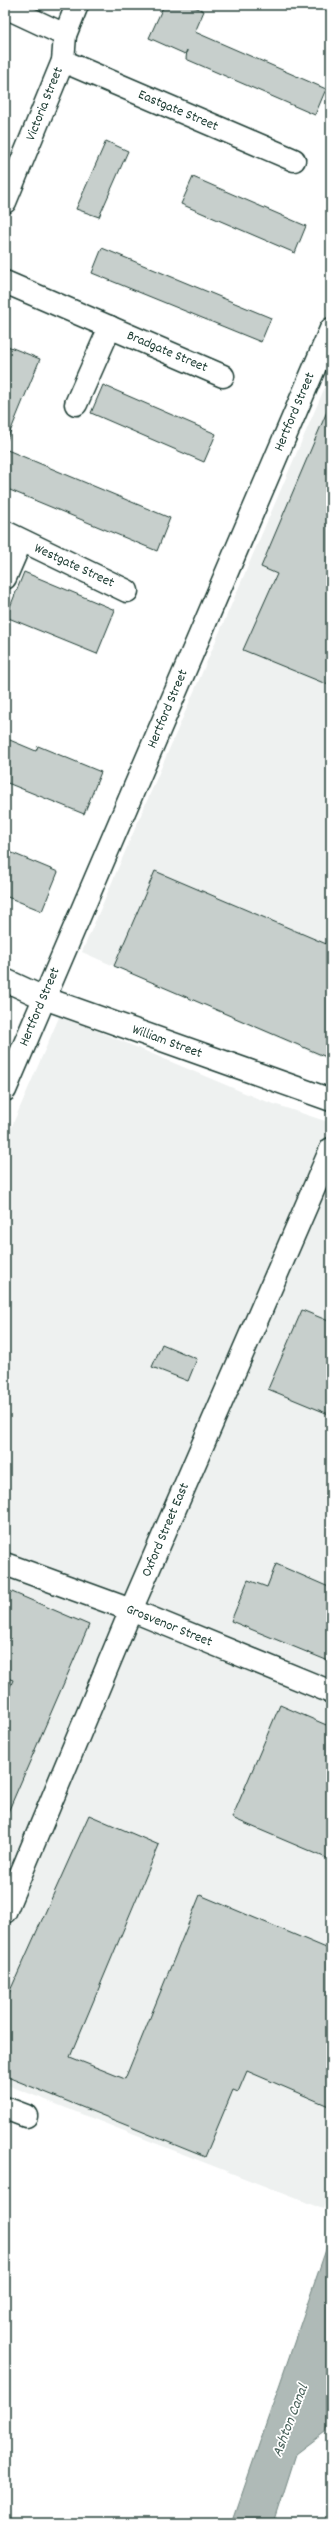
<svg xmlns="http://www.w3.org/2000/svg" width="336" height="2528" font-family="Dekko,sans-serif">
  <rect width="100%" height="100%" fill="#fff"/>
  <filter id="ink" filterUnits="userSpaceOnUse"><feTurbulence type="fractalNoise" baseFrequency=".025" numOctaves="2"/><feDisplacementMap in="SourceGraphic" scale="8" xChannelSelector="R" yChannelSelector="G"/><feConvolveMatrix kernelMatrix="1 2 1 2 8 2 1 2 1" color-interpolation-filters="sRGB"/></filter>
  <g filter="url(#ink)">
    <g fill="#eef1f0">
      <path d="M 331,373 L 331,1061 L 82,952 Z"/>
      <path d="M 60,1015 L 259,1099 L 331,1123 L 331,2186 L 323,2209 L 5,2084 L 5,1142 Z"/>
    </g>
    <path fill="#afbab7" stroke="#758883" d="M 331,2235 L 331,2412 L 325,2432 L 296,2454 L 274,2523 L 232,2523 Z"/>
    <g fill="#c7cfcc" stroke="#1f3d34">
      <path d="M 164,5 L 190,5 L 204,11 L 195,32 L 326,89 L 315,115 L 186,59 L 187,50 L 185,54 L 149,38 Z"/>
      <path d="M 106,141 L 128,151 L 99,217 L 76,209 Z"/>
      <path d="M 193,177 L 306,226 L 295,253 L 181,204 Z"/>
      <path d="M 102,248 L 271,318 L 261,342 L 92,273 Z"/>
      <path d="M 5,345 L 40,359 L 6,442 L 5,442 Z"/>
      <path d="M 103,385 L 216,434 L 204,462 L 91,413 Z"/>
      <path d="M 331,402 L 331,686 L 243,650 L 277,574 L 261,567 Z"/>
      <path d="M 5,449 L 170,518 L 157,551 L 5,488 Z"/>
      <path d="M 24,572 L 115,610 L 97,654 L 6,617 Z"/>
      <path d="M 5,738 L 36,751 L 38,746 L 101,772 L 84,814 L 5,782 Z"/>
      <path d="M 5,850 L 58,872 L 42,911 L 5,896 Z"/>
      <path d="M 155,871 L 331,946 L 331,1059 L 114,966 Z"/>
      <path d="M 302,1310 L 331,1322 L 331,1415 L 268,1389 Z"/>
      <path d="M 162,1344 L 197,1359 L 188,1381 L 152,1367 Z"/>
      <path d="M 276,1564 L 331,1588 L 331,1662 L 231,1621 L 248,1580 L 267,1587 Z"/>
      <path d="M 5,1589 L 89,1625 L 5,1819 L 5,1699 L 13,1680 L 5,1677 Z"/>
      <path d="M 280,1705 L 331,1727 L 331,1860 L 232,1818 Z"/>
      <path d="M 89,1815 L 159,1845 L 70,2057 L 125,2079 L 200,1895 L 331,1950 L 331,2107 L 247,2071 L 238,2092 L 233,2090 L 205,2157 L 5,2076 L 5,2002 Z"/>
    </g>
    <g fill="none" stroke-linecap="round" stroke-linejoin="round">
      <g stroke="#1f3d34" stroke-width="25">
        <g id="street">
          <path d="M 5,7 L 65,35"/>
          <path d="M 63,61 L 294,160"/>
          <path d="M 5,202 L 63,61 L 65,35 L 77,5"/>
          <path d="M 5,282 L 223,376"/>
          <path d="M 76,404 L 110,327"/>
          <path d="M 5,532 L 127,591"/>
          <path d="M 5,578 L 21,541"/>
          <path d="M 5,980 L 44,998 L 331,1100"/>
          <path d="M 5,1564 L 131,1610 L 331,1692"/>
          <path d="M 5,1912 L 131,1610 L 331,1149"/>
          <path d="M 5,2108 L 26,2116"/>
        </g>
      </g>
      <g stroke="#1f3d34" stroke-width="25">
        <path id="secondary" d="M 5,1090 L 331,329"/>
      </g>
      <use href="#street" stroke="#fff" stroke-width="22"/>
      <use href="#secondary" stroke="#fff" stroke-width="22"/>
    </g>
  </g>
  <g text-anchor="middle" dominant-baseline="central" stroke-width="3.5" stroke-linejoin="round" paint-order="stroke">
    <g font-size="14" fill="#1f3d34" stroke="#fff">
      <text transform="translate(45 104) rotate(-68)">Victoria Street</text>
      <text transform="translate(178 111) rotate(23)">Eastgate Street</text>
      <text transform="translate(167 352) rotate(23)">Bradgate Street</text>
      <text transform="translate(295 412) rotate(-67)">Hertford Street</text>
      <text transform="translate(74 566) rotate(25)">Westgate Street</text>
      <text transform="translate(168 709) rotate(-67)">Hertford Street</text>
      <text transform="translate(40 1007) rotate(-67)">Hertford Street</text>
      <text transform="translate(167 1042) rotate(20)">William Street</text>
      <text transform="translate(166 1530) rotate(-67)">Oxford Street East</text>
      <text transform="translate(169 1626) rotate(22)">Grosvenor Street</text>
    </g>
    <g font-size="15" font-style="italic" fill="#4a625b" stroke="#fff">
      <text transform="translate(291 2421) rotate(-69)">Ashton Canal</text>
    </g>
  </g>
  <rect width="336" height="2528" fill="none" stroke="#fff" stroke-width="20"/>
  <rect x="10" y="10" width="316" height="2508" fill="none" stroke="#1f3d34" stroke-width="1.5" filter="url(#ink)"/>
</svg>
